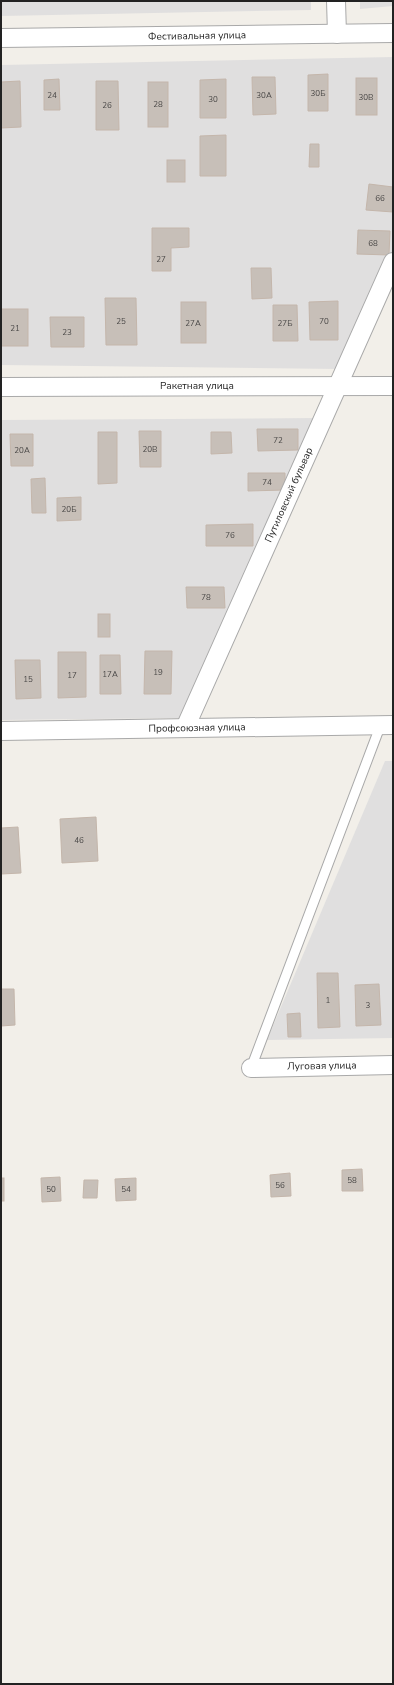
<svg xmlns="http://www.w3.org/2000/svg" width="394" height="1685" font-family="'Nunito Sans',sans-serif">
  <rect width="100%" height="100%" fill="#f2efe9"/>
  <g fill="#e0dfdf">
    <path d="M 1,1 L 311,1 L 311,10 L 1,16 Z"/>
    <path d="M 360,1 L 393,1 L 393,6 L 360,9 Z"/>
    <path d="M 393,57 L 393,251 L 349,350 L 339,369 L 1,365 L 1,65 Z"/>
    <path d="M 317,418 L 179,718 L 1,720 L 1,420 Z"/>
    <path d="M 385,761 L 393,761 L 393,1038 L 267,1040 Z"/>
  </g>
  <g fill="#c7bfb8" stroke="#c4b6ab">
    <path d="M 328,74 L 328,111 L 308,111 L 308,75 Z"/>
    <path d="M 252,77 L 275,77 L 276,114 L 253,115 Z"/>
    <rect x="356" y="78" width="21" height="37"/>
    <path d="M 59,79 L 60,110 L 44,110 L 44,80 Z"/>
    <path d="M 226,79 L 226,118 L 200,118 L 200,80 Z"/>
    <path d="M 20,81 L 21,127 L 1,128 L 1,82 Z"/>
    <path d="M 96,81 L 118,81 L 119,130 L 96,130 Z"/>
    <rect x="148" y="82" width="20" height="45"/>
    <path d="M 226,135 L 226,176 L 200,176 L 200,136 Z"/>
    <path d="M 310,144 L 319,144 L 319,167 L 309,167 Z"/>
    <rect x="167" y="160" width="18" height="22"/>
    <path d="M 369,184 L 393,187 L 393,212 L 366,210 Z"/>
    <path d="M 152,228 L 189,228 L 189,247 L 171,248 L 171,271 L 152,271 Z"/>
    <path d="M 358,230 L 390,231 L 389,255 L 357,254 Z"/>
    <path d="M 251,268 L 271,268 L 272,298 L 252,299 Z"/>
    <path d="M 105,298 L 136,298 L 137,345 L 106,345 Z"/>
    <path d="M 338,301 L 338,340 L 310,340 L 309,302 Z"/>
    <rect x="181" y="302" width="25" height="41"/>
    <path d="M 273,305 L 297,305 L 298,341 L 273,341 Z"/>
    <rect x="1" y="309" width="27" height="37"/>
    <path d="M 50,317 L 84,317 L 84,347 L 51,347 Z"/>
    <path d="M 257,429 L 298,429 L 298,450 L 258,451 Z"/>
    <path d="M 139,431 L 161,431 L 161,467 L 140,467 Z"/>
    <path d="M 98,432 L 117,432 L 117,483 L 98,484 Z"/>
    <path d="M 211,432 L 231,432 L 232,453 L 211,454 Z"/>
    <path d="M 10,434 L 33,434 L 33,466 L 11,466 Z"/>
    <path d="M 248,473 L 285,473 L 285,490 L 248,491 Z"/>
    <path d="M 45,478 L 46,513 L 32,513 L 31,479 Z"/>
    <path d="M 81,497 L 81,520 L 57,521 L 57,498 Z"/>
    <path d="M 253,524 L 253,546 L 206,546 L 206,525 Z"/>
    <path d="M 186,587 L 224,587 L 225,608 L 187,608 Z"/>
    <rect x="98" y="614" width="12" height="23"/>
    <path d="M 145,651 L 172,651 L 171,694 L 144,694 Z"/>
    <path d="M 58,652 L 86,652 L 86,697 L 58,698 Z"/>
    <path d="M 100,655 L 120,655 L 121,694 L 100,694 Z"/>
    <path d="M 15,660 L 40,660 L 41,698 L 16,699 Z"/>
    <path d="M 96,817 L 98,861 L 62,863 L 60,819 Z"/>
    <path d="M 18,827 L 21,873 L 1,874 L 1,828 Z"/>
    <path d="M 317,973 L 338,973 L 340,1027 L 318,1028 Z"/>
    <path d="M 379,984 L 381,1025 L 356,1026 L 355,985 Z"/>
    <path d="M 1,989 L 14,989 L 15,1025 L 1,1026 Z"/>
    <path d="M 300,1013 L 301,1037 L 288,1037 L 287,1014 Z"/>
    <path d="M 362,1169 L 363,1191 L 342,1191 L 342,1170 Z"/>
    <path d="M 290,1173 L 291,1196 L 271,1197 L 270,1175 Z"/>
    <path d="M 60,1177 L 61,1201 L 42,1202 L 41,1178 Z"/>
    <rect x="1" y="1178" width="3" height="23"/>
    <path d="M 136,1178 L 136,1200 L 116,1201 L 115,1179 Z"/>
    <path d="M 84,1180 L 98,1180 L 97,1198 L 83,1198 Z"/>
  </g>
  <g fill="none" stroke-linecap="round" stroke-linejoin="round">
    <g stroke="#a9a9a9" stroke-width="11">
      <path id="lane" d="M 251,1068 L 381,724"/>
    </g>
    <g stroke="#a9a9a9" stroke-width="20">
      <g id="street">
        <path d="M 336,1 L 337,34"/>
        <path d="M 1,38 L 393,33"/>
        <path d="M 1,387 L 393,386"/>
        <path d="M 185,728 L 393,262"/>
        <path d="M 1,731 L 393,725"/>
        <path d="M 251,1068 L 393,1065"/>
      </g>
    </g>
    <use href="#lane" stroke="#fff" stroke-width="9"/>
    <use href="#street" stroke="#fff" stroke-width="18"/>
  </g>
  <g text-anchor="middle" dominant-baseline="central" stroke-width="4" stroke-linejoin="round" paint-order="stroke">
    <g font-size="8" fill="#4b4948">
      <text x="318" y="93">30Б</text>
      <text x="52" y="95">24</text>
      <text x="264" y="95">30А</text>
      <text x="366" y="97">30В</text>
      <text x="213" y="99">30</text>
      <text x="158" y="104">28</text>
      <text x="107" y="105">26</text>
      <text x="380" y="198">66</text>
      <text x="373" y="243">68</text>
      <text x="161" y="259">27</text>
      <text x="121" y="321">25</text>
      <text x="324" y="321">70</text>
      <text x="193" y="323">27А</text>
      <text x="285" y="323">27Б</text>
      <text x="15" y="328">21</text>
      <text x="67" y="332">23</text>
      <text x="278" y="440">72</text>
      <text x="150" y="449">20В</text>
      <text x="22" y="450">20А</text>
      <text x="267" y="482">74</text>
      <text x="69" y="509">20Б</text>
      <text x="230" y="535">76</text>
      <text x="206" y="597">78</text>
      <text x="158" y="672">19</text>
      <text x="110" y="674">17А</text>
      <text x="72" y="675">17</text>
      <text x="28" y="679">15</text>
      <text x="79" y="840">46</text>
      <text x="328" y="1000">1</text>
      <text x="368" y="1005">3</text>
      <text x="352" y="1180">58</text>
      <text x="280" y="1185">56</text>
      <text x="51" y="1189">50</text>
      <text x="126" y="1189">54</text>
    </g>
    <g font-size="10" fill="#222" stroke="#fff">
      <text transform="translate(197 36) rotate(-1)">Фестивальная улица</text>
      <text x="197" y="386">Ракетная улица</text>
      <text transform="translate(289 495) rotate(-66)">Путиловский бульвар</text>
      <text transform="translate(197 728) rotate(-1)">Профсоюзная улица</text>
      <text transform="translate(322 1066) rotate(-1)">Луговая улица</text>
    </g>
  </g>
  <rect width="394" height="1685" fill="none" stroke="#222222" stroke-width="4"/>
</svg>
